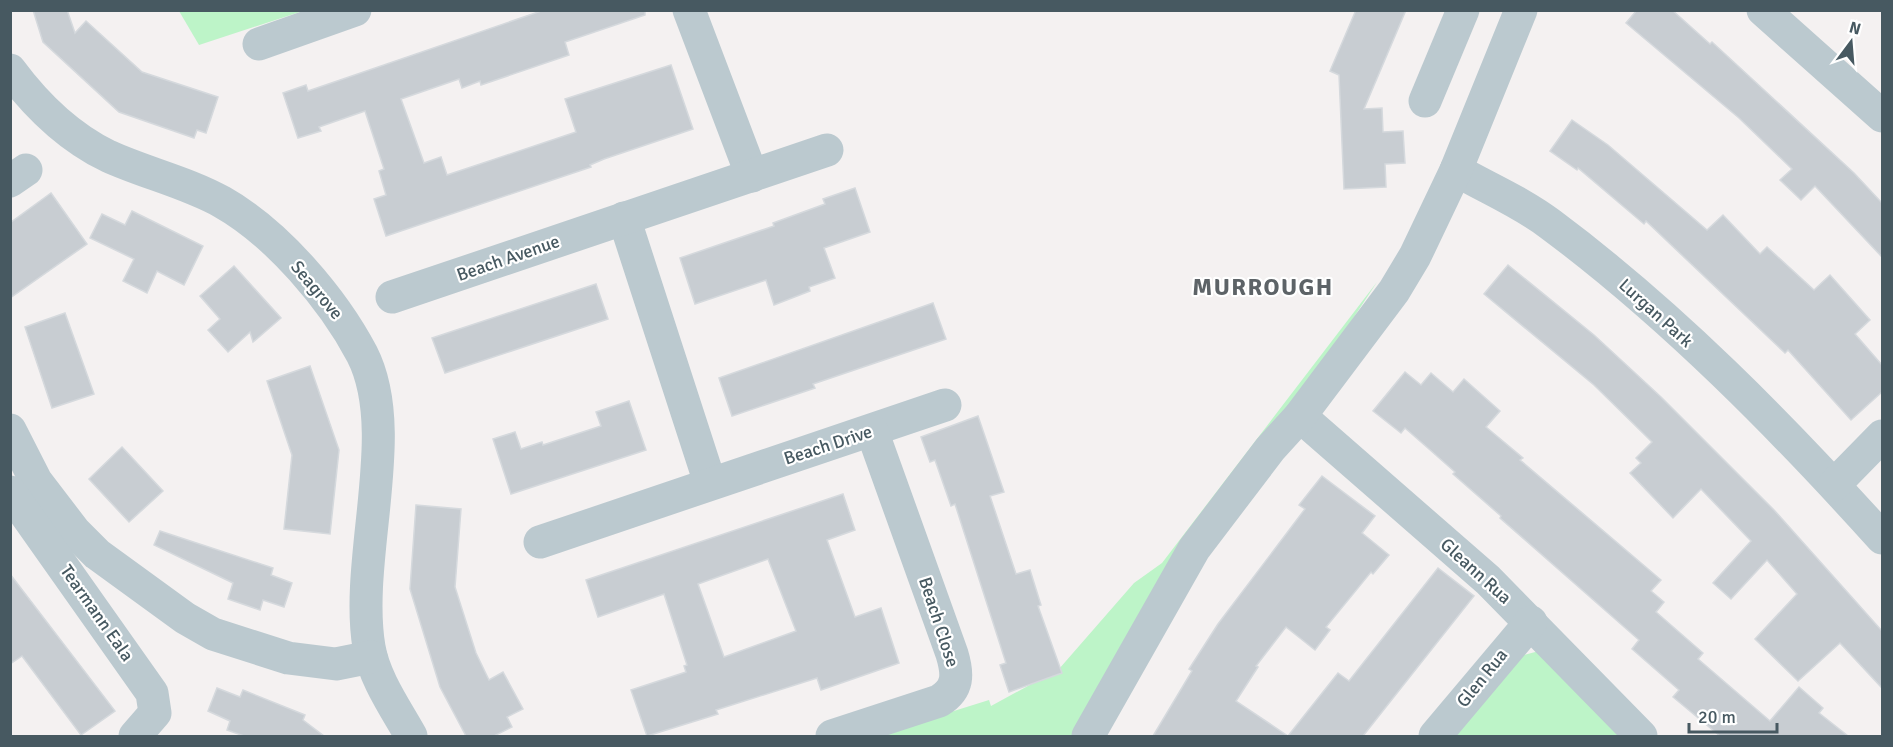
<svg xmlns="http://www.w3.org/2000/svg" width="1893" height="747" font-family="Signika,sans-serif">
  <rect width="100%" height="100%" fill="#f4f1f1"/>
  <g fill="#bdf4c8">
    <path d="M 179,11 L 303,11 L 199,45 Z"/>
    <path d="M 1377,282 L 1079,736 L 874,736 L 989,700 L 991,706 L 1059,669 L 1134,583 L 1162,563 Z"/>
    <path d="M 1539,651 L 1624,736 L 1452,736 L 1520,656 Z"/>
  </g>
  <g fill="#c8cdd2" stroke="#d5d9dd" stroke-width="1.5" fill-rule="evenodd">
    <path d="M 33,10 L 67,10 L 75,33 L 86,21 L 142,72 L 218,97 L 206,133 L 197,130 L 194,138 L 119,112 L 43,42 Z"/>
    <path d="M 544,10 L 645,10 L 645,15 L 565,42 L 569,55 L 481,85 L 480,81 L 462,88 L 459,79 L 401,99 L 424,163 L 441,157 L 447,175 L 576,132 L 565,99 L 671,65 L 693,129 L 604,159 L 590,165 L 591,167 L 386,236 L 374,199 L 386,195 L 379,171 L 384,169 L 365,111 L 319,127 L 321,131 L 298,138 L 283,93 L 306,85 L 308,91 Z"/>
    <path d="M 1356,10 L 1406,10 L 1364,109 L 1382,108 L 1383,132 L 1403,131 L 1405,163 L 1385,164 L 1386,187 L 1344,189 L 1339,75 L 1330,71 Z"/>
    <path d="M 1637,10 L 1672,10 L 1710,44 L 1712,42 L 1854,173 L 1882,203 L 1882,257 L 1815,186 L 1801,200 L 1780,180 L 1792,169 L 1739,118 L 1626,23 Z"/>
    <path d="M 1572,120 L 1608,145 L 1707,230 L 1723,215 L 1760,254 L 1767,247 L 1814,290 L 1830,275 L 1870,320 L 1855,334 L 1882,365 L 1882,392 L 1851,420 L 1788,350 L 1785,353 L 1646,221 L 1644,224 L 1578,168 L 1577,170 L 1550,151 Z"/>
    <path d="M 855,188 L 870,232 L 824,248 L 835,278 L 809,287 L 810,291 L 774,305 L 766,280 L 695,304 L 680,258 L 774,226 L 773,223 L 825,204 L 823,199 Z"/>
    <path d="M 51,193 L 87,244 L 10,298 L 10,223 Z"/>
    <path d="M 132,211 L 203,246 L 184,285 L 157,271 L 147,293 L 123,281 L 134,259 L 90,238 L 102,214 L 125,225 Z"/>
    <path d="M 1508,265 L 1594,335 L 1661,397 L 1774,510 L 1882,631 L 1882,688 L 1840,643 L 1798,681 L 1755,639 L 1797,594 L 1767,560 L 1731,599 L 1713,583 L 1751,541 L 1701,489 L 1673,518 L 1630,473 L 1641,463 L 1636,458 L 1652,442 L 1594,385 L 1484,294 Z"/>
    <path d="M 234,266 L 281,318 L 253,342 L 250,332 L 228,352 L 208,330 L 220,319 L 200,296 Z"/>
    <path d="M 596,284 L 608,319 L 445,373 L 432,338 Z"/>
    <path d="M 933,303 L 946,339 L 813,384 L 815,388 L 732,416 L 719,378 Z"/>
    <path d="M 65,313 L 94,394 L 52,408 L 25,327 Z"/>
    <path d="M 310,366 L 339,450 L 330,534 L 284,529 L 292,455 L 267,381 Z"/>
    <path d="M 1405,372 L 1421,385 L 1431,373 L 1453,392 L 1464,379 L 1500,411 L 1486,427 L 1523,458 L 1520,460 L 1661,580 L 1651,591 L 1664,602 L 1656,612 L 1703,653 L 1698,659 L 1770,721 L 1799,687 L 1823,708 L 1819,713 L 1848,736 L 1720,736 L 1673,697 L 1679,690 L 1632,649 L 1639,640 L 1500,518 L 1501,516 L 1453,474 L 1455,472 L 1429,449 L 1405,428 L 1401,433 L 1373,411 Z"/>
    <path d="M 629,401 L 646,450 L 511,494 L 493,439 L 515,432 L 521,449 L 542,442 L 543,445 L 601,426 L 596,412 Z"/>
    <path d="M 978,416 L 1004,492 L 990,496 L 1016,574 L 1030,570 L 1041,605 L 1038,606 L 1062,673 L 1009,692 L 1000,665 L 1006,663 L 955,504 L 951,506 L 935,460 L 930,462 L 921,437 Z"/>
    <path d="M 122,447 L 163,491 L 129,522 L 89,479 Z"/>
    <path d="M 1322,476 L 1375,516 L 1362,533 L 1389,555 L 1373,574 L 1371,572 L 1326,627 L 1330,630 L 1315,650 L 1286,627 L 1256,666 L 1258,667 L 1236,701 L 1288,736 L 1338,673 L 1349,681 L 1438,568 L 1474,596 L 1363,736 L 1153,736 L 1192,671 L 1189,669 L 1218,624 L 1305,509 L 1299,505 Z"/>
    <path d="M 843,494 L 855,530 L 827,540 L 855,617 L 881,608 L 899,663 L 821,690 L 817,678 L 716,710 L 718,714 L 647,736 L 631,690 L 686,672 L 684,666 L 687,665 L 664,594 L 598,617 L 586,580 ZM 768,559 L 796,631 L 724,657 L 698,584 Z"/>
    <path d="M 416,505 L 461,509 L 455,587 L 476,653 L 489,680 L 503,672 L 523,709 L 507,717 L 512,727 L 494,736 L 466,736 L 440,687 L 410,589 Z"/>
    <path d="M 160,531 L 273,568 L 271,575 L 292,583 L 284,607 L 263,600 L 260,610 L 228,599 L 233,583 L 154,545 Z"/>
    <path d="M 10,574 L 115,711 L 81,735 L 22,656 L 10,664 Z"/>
    <path d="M 217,688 L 240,697 L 243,690 L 305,715 L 303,720 L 324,736 L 244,736 L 227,730 L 230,721 L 208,711 Z"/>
  </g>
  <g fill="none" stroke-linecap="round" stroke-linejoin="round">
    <g stroke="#bbc9cf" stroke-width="33">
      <path d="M 689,10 L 752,176"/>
      <path d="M 1763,10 L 1882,116"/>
      <path d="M 259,44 L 355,10"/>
      <path d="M 10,70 C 36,105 69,137 108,156 C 145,173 186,182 222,202 C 277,233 333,299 362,354 C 402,432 354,558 369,647 C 374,678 396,709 411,736"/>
      <path d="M 1425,101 L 1463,10"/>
      <path d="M 1456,170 C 1487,188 1521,202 1550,224 C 1671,314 1782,427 1882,538"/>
      <path d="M 10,181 L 26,170"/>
      <path d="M 624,218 L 710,483"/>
      <path d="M 392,297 L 827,150"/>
      <path d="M 1300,416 L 1488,580 L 1641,736"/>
      <path d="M 10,430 L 36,481 L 75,532 L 97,554 L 185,618 L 213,634 L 288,658 L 336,664 L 371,657"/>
      <path d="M 1834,485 L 1882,436"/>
      <path d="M 10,492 L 152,693 L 155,713 L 135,736"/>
      <path d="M 540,542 L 945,405"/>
      <path d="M 832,736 L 939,701 C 959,689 958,674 952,654 L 872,431"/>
      <path d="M 1088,736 L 1194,549 L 1270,449 L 1300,416 L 1394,291 L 1415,256 L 1456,170 L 1521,10"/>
      <path d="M 1435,736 L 1531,622"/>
    </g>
  </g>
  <g text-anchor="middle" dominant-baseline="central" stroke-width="4.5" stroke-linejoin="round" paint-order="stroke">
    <g font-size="18" fill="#475961" stroke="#fff">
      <text transform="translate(508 258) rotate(-19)">Beach Avenue</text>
      <text transform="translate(317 290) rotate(50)">Seagrove</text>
      <text transform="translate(1656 313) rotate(42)">Lurgan Park</text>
      <text transform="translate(828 445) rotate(-18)">Beach Drive</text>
      <text transform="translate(1476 571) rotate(42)">Gleann Rua</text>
      <text transform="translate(97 613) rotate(55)">Tearmann Eala</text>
      <text transform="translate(939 622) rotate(72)">Beach Close</text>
      <text transform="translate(1482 678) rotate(-51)">Glen Rua</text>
    </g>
    <g font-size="24" font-weight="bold" letter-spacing="1.5" fill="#5d6367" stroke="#fff">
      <text x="1263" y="287">MURROUGH</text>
    </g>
  </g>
  <rect width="1893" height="747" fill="none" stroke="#475961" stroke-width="24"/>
  <g transform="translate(1851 42) rotate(16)" stroke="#ffffff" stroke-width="4.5" paint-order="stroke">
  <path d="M0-4.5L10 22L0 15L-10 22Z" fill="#475961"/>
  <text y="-9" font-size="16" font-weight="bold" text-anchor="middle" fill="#475961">N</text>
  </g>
  <path d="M1689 723v9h88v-9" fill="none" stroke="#475961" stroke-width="3"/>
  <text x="1698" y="723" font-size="18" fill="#475961" stroke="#ffffff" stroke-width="4.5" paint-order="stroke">20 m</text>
</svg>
